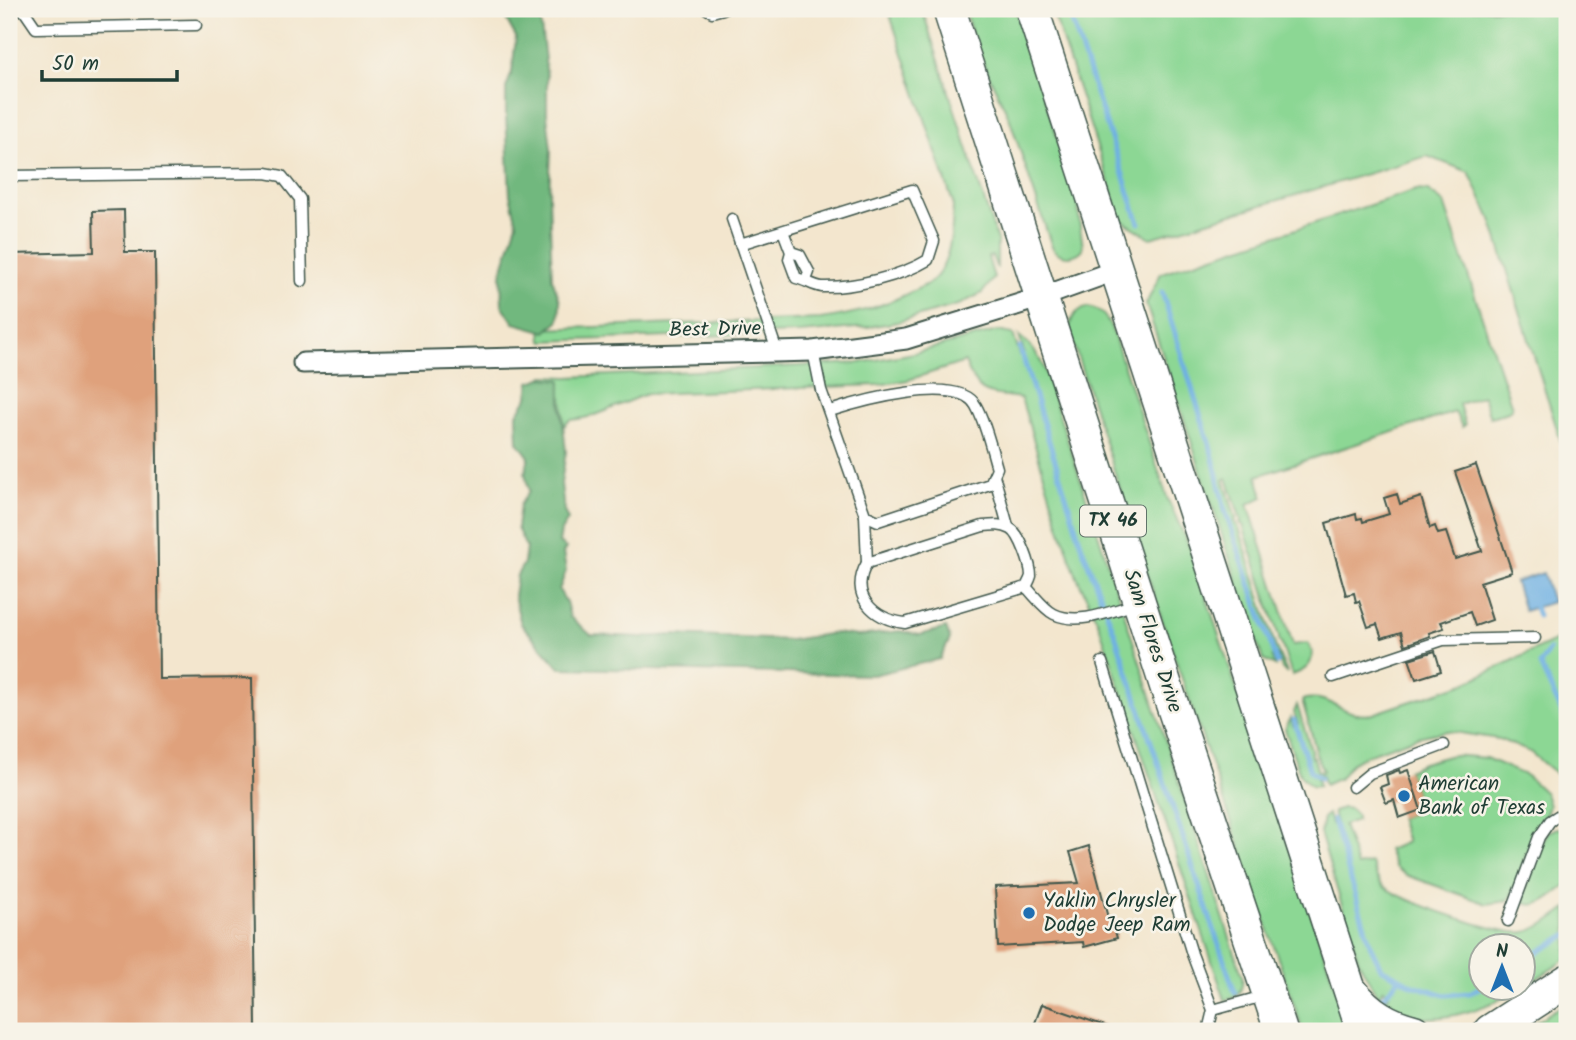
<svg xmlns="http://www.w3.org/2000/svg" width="1576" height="1040" font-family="Kalam,sans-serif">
  <rect width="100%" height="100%" fill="#f7f3e8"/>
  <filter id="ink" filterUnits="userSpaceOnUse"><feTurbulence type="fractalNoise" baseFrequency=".0143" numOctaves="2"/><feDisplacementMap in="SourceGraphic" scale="14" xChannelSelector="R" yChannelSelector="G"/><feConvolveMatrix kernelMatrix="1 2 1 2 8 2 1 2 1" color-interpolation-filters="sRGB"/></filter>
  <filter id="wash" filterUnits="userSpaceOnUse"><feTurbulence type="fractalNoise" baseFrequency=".00686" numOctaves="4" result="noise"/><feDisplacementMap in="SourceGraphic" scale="28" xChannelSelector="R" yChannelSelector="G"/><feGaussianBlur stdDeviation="1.57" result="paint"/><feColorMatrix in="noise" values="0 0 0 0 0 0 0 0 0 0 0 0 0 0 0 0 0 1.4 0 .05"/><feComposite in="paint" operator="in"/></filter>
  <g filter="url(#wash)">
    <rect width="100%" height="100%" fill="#f3e6ce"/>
    <g fill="#8cd794" stroke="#568a64" stroke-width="2" fill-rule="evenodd">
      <path d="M 888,9 L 922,9 L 997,240 L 997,269 L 992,256 L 988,257 L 994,278 L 982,293 L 961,304 L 898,322 L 868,327 L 800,333 L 542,341 L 541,329 L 821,319 C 854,314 883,307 913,291 C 919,288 928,285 933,280 C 951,264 953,226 953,203 Z"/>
      <path d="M 964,9 L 1015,9 L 1079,203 C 1077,219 1082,233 1083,249 C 1074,259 1059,258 1052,247 L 1009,117 L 978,53 Z"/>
      <path d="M 1052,9 L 1567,9 L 1567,461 L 1491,219 L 1469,172 L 1427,156 L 1151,238 L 1121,220 Z"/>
      <path d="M 1416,190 L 1428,191 L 1444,203 L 1512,407 L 1508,412 L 1490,417 L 1483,396 L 1459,404 L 1465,425 L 1462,427 L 1455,412 L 1257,476 L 1263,497 L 1248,504 L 1293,645 L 1308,643 L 1312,652 C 1313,666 1304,671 1292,675 L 1281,643 L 1279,642 L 1279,637 L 1243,525 L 1240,523 L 1241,520 L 1227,478 L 1224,480 L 1236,519 L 1234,521 L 1239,528 L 1275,645 L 1287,673 L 1282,669 L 1277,655 L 1272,657 L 1275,666 L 1263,660 L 1146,304 L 1161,273 Z"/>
      <path d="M 1088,307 C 1101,310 1105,315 1111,327 L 1168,500 L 1190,548 L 1350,1031 L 1303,1031 L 1165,629 L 1069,330 C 1071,317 1075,311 1088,307 Z"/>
      <path d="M 997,331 L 1013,334 L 1020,355 L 1024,352 L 1019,336 C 1031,344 1038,354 1044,368 L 1242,975 C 1244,988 1239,999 1225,1000 L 1098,622 L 1077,577 L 1059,525 L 1021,398 C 986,393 979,398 965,362 L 908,380 L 878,385 L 647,394 C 620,403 598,418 570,420 L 564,426 L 562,397 L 542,378 L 544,376 L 568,377 L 859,363 L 914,353 Z"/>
      <path d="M 1567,635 L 1567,788 L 1555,773 L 1530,752 L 1499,739 L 1447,731 L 1417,737 L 1367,755 L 1351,764 L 1340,778 L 1325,785 L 1321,774 L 1316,776 L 1319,786 L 1312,787 L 1300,775 L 1285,729 L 1291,718 L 1293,726 L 1298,724 L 1294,712 L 1297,705 L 1311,749 L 1311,757 L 1314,758 L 1318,772 L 1323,771 L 1315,752 L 1316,750 L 1302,700 C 1331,692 1345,720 1373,714 L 1465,683 Z"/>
      <path d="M 1452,755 L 1486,758 L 1527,776 L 1545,793 L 1549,806 L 1547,812 L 1527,853 L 1511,896 L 1507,901 L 1487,904 L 1406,875 L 1395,867 L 1388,850 L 1407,842 L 1399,818 L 1421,810 L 1408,770 L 1423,763 Z"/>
      <path d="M 1342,808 L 1350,809 L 1357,816 L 1357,820 L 1343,825 L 1357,866 L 1371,863 C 1375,871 1376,880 1383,886 C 1399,900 1505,937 1525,932 C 1541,929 1555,916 1567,908 L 1567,959 C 1519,990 1474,1022 1414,1018 L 1412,1013 L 1407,1012 L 1402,1015 L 1383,1002 L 1389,996 L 1383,989 L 1378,997 L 1359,962 L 1320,833 L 1323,818 L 1328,814 L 1331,824 L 1336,823 L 1333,812 ZM 1482,946 L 1524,946 L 1524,988 L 1482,988 Z"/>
      <path d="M 1557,828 L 1567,830 L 1567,885 C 1555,893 1539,910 1525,903 L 1524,895 L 1545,837 L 1548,832 Z"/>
      <path d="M 1567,1002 L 1567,1031 L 1522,1031 Z"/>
    </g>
    <g fill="#71b87e" stroke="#487a59" stroke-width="2">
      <path d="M 505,9 L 539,9 L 547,77 L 547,114 L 551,149 L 549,196 L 552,278 L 560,301 L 559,320 L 546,332 L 514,323 L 502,305 L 501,275 L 517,223 L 510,195 L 506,115 L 506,88 L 512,72 L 516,37 L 506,19 Z"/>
      <path d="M 542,378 L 561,380 L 561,406 L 566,452 L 561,483 L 564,511 L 568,520 L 561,531 L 559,543 L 566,548 L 563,553 L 566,571 L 559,590 L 566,602 L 570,617 L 591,635 L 642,637 L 674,635 L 790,640 L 835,633 L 858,636 L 900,631 L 920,635 L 946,628 L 950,639 L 940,659 L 873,675 L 560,668 L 521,624 L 514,596 L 517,575 L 524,563 L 526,547 L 517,528 L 520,505 L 529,491 L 525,473 L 529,457 L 518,442 L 517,414 L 528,397 L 530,382 Z"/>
    </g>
    <path fill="#6eb0e3" stroke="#46768c" stroke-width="2" d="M 1543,573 L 1552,602 L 1524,611 L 1515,582 Z"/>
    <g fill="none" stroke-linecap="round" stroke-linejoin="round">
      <g stroke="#6eb0e3" stroke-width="5">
        <path d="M 1068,9 L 1139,223"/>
        <path d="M 1162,292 L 1211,449 L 1225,510 L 1277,663"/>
        <path d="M 1020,348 L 1082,547 L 1116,637 L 1235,993"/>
        <path d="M 1535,607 L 1538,616"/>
        <path d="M 1549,650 L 1540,665 L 1567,723"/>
        <path d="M 1294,720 L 1310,771 L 1320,778"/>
        <path d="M 1333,820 L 1371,947 L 1381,968 L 1413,985 L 1445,995 L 1470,993 L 1482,986"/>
        <path d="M 1524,961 L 1567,935"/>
        <path d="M 1381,999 L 1400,978"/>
      </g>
    </g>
    <g id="blocks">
      <g fill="#dfa17b">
        <path d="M 124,210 L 125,252 L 155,252 L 159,679 L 252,678 L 256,1031 L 9,1031 L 9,254 L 94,252 L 93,211 Z"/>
        <path d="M 1476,465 L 1512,572 L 1480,582 L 1492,620 L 1475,626 L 1470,612 L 1441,622 L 1444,628 L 1429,633 L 1430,636 L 1405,645 L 1401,632 L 1382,638 L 1377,624 L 1368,627 L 1359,601 L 1356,602 L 1354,593 L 1346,595 L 1326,523 L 1356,514 L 1357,519 L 1362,518 L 1363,522 L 1389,514 L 1384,498 L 1397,494 L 1400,504 L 1421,497 L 1430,528 L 1435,526 L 1438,534 L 1446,532 L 1455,559 L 1482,551 L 1455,472 Z"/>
        <path d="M 1435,651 L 1441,671 L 1416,679 L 1409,659 Z"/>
        <path d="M 1399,770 L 1400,773 L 1408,770 L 1421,810 L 1399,818 L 1394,800 L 1386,803 L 1380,787 L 1388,784 L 1386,775 Z"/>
        <path d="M 1089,846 L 1108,918 L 1111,917 L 1117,938 L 1084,947 L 1083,942 L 998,947 L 995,887 L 1079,883 L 1070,852 Z"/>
        <path d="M 1042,1004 L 1114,1029 L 1113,1031 L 1032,1031 Z"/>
      </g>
    </g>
  </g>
  <g filter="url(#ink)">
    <use href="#blocks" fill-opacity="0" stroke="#3f564b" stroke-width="2"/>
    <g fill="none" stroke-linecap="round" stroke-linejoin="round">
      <g stroke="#3f564b" stroke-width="13">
        <g id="service">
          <path d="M 23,9 L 36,28 L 196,25"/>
          <path d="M 707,9 L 712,12 L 723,9"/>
          <path d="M 9,176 L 266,173 L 282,176 L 300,199 L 302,281"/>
          <path d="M 732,219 L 777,351"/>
          <path d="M 783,231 L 791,252 L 800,255 L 809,272 L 806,280"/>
          <path d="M 740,244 L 912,190 L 934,241 L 928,260 C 902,276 853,288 822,287 C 814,286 805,280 796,278 L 789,259 L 791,252"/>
          <path d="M 813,351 L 821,390 L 865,515 L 878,521 L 990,484 L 997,468 C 991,448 986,424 976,406 C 959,373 858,402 830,411"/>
          <path d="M 994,475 L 1008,526"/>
          <path d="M 865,515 L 867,563"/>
          <path d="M 1026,587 C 1028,583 1030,580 1031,576 C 1031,565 1020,534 1011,529 C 1002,524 993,525 983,526 L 867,563 C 848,596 874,619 905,623 L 1026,587 C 1034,595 1044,609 1054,614 C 1079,626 1111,611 1136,604"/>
          <path d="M 1102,662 L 1192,954 L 1213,1010 L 1208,1031"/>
          <path d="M 1333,677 L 1443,640 L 1535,638"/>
          <path d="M 1353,787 L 1370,773 L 1444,745"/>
          <path d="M 1508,921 L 1539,837 L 1550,821 L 1567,810"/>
          <path d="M 1213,1010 L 1267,995"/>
        </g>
      </g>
      <g stroke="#3f564b" stroke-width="23">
        <path id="minor" d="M 303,363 L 813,351 L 906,339 L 1042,297 L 1117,270"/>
      </g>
      <g stroke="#3f564b" stroke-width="35">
        <g id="primary">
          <path d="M 949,9 L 1166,686 L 1281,1031"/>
          <path d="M 1032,9 L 1363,1031"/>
          <path d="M 1352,992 C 1369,1013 1388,1025 1414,1031"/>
          <path d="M 1490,1031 L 1567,981"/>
        </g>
      </g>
      <use href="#service" stroke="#fff" stroke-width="10"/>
      <use href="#minor" stroke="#fff" stroke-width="19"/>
      <use href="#primary" stroke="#fff" stroke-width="32"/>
    </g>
  </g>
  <g fill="#1f6fb2" stroke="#f7f3e8" stroke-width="2.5">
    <circle cx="1404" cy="796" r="7"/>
    <circle cx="1029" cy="913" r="7"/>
  </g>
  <g text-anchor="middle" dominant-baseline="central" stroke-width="5" stroke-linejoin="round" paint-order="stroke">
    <rect fill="#f7f3e8" stroke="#60746a" stroke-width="2" x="1080" y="505.5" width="66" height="31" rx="5"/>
    <g font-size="19" font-weight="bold" fill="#1f3d34">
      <text x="1113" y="521">TX 46</text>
    </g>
    <g font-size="21" fill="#1f3d34" stroke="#f7f3e8">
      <text transform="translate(715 330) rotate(-1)">Best Drive</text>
      <text transform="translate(1152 641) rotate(72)">Sam Flores Drive</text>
    </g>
    <g font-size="21" fill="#1f3d34" stroke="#f7f3e8" text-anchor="start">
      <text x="1418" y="784">American<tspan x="1418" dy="24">Bank of Texas</tspan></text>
      <text x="1043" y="901">Yaklin Chrysler<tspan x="1043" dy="24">Dodge Jeep Ram</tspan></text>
    </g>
  </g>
  <rect width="1576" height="1040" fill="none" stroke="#f7f3e8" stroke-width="35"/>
  <g transform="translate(1502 967)"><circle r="33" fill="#f7f3e8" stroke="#a1aaa0" stroke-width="2"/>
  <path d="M0-5L12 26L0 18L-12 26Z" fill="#1f6fb2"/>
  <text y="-10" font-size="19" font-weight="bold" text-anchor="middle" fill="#1f3d34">N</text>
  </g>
  <path d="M42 70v10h135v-10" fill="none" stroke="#1f3d34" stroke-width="3.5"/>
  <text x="52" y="70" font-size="21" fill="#1f3d34" stroke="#f7f3e8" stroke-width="5" paint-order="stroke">50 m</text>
</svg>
